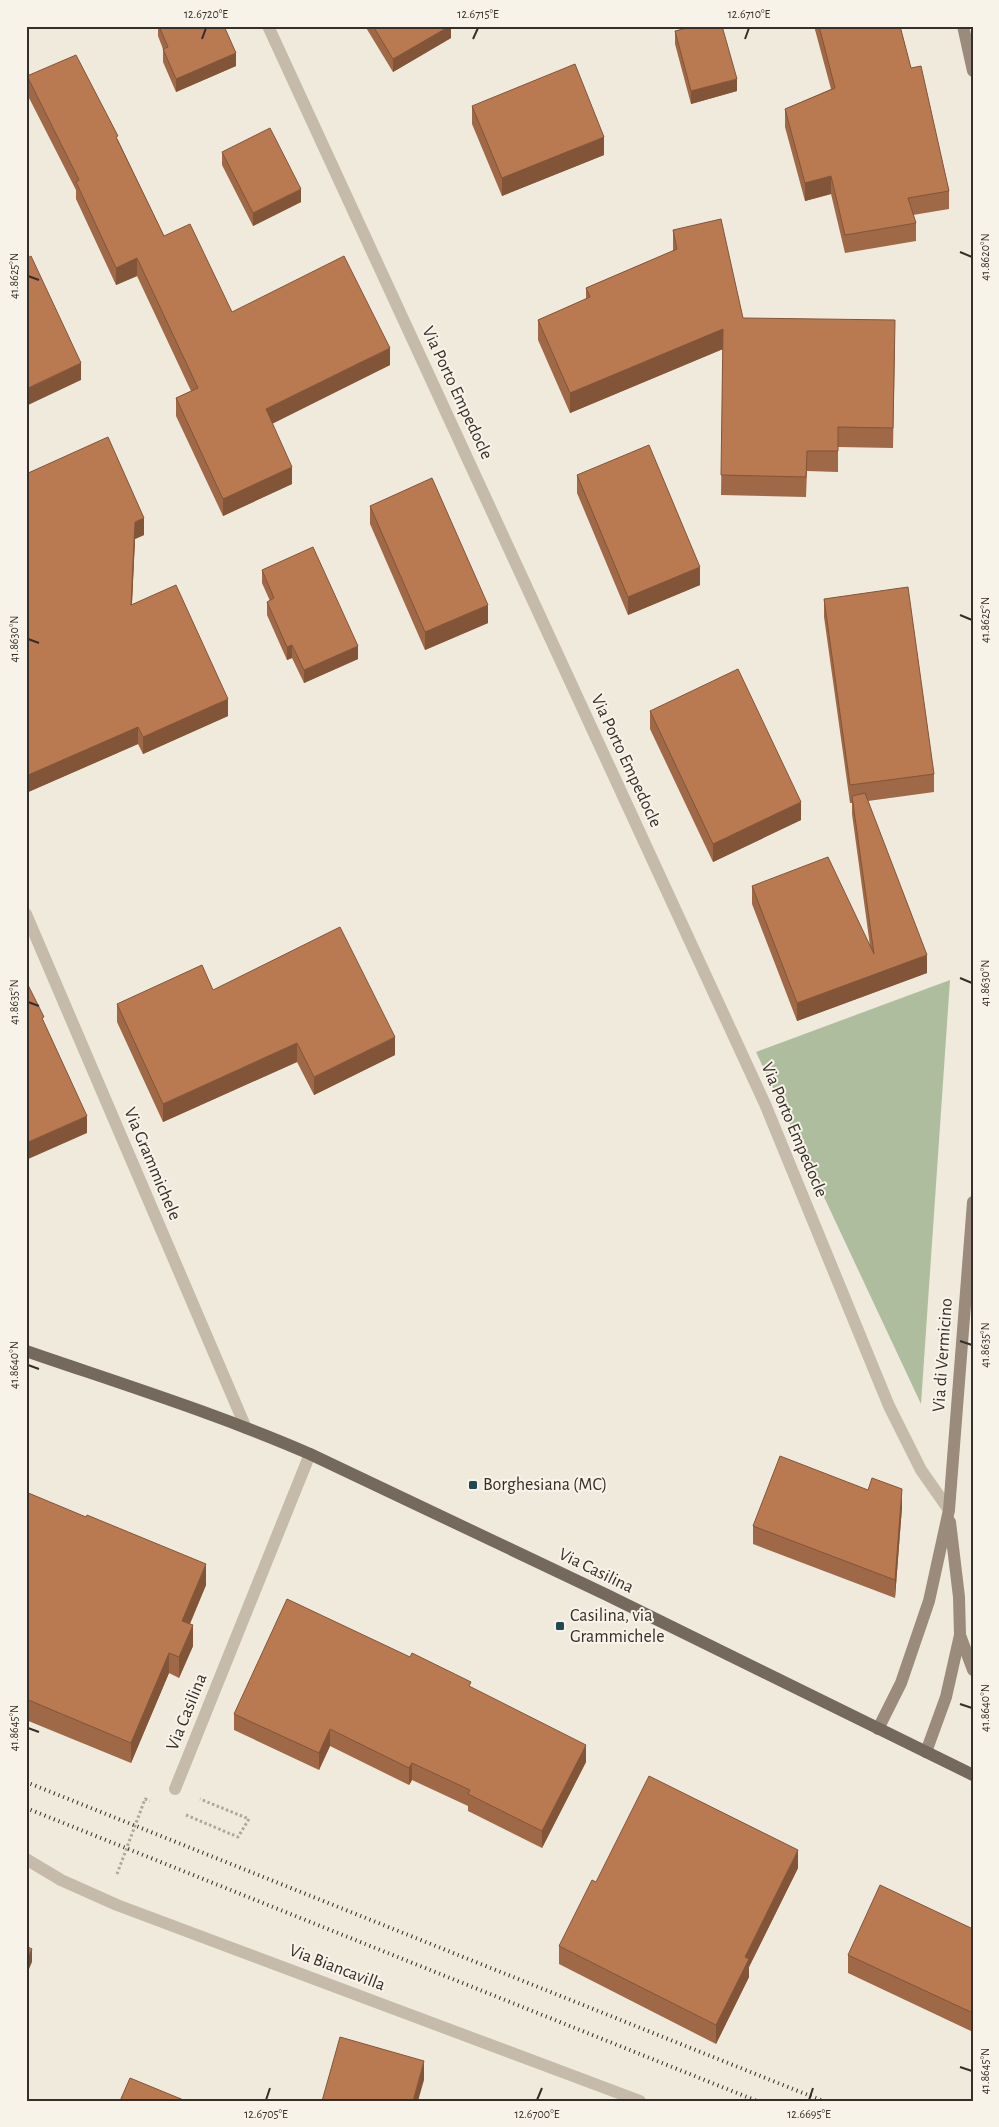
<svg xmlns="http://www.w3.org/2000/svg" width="999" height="2127" font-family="'Alegreya Sans',sans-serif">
  <rect width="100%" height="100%" fill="#f0eadd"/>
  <path fill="#afbd9f" d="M 950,980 L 921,1404 L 756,1052 Z"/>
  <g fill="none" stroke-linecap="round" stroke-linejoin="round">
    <g stroke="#b2a695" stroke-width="3" stroke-dasharray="2.5 2.5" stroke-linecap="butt">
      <path d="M 186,1815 L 238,1837 L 249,1819 L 200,1799"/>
      <path d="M 117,1874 L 145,1799 L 150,1801"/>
    </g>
    <g stroke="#c6bbaa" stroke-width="12">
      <path d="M 268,26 L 765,1104 L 889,1406 L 921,1470 L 949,1510"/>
      <path d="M 26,914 L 246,1428"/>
      <path d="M 175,1789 L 310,1454"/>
      <path d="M 26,1859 L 61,1880 L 117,1905 L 640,2101"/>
    </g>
    <g stroke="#9a8b7c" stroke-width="12">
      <path d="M 963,26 L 973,71"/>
      <path d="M 960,1635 L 973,1670"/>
      <path d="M 878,1729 L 901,1683 L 929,1601 L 949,1510 L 973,1202"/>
      <path d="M 926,1752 L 946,1697 L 960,1635 L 959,1597 L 950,1522"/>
    </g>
    <path stroke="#75685c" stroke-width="12" d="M 26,1351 C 122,1384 218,1414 310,1454 L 607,1595 L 973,1775"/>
    <g stroke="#352e29" stroke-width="4" stroke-dasharray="1 4" stroke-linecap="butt">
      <path d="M 26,1782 L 823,2101"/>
      <path d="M 26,1808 L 757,2101"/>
    </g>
  </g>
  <g fill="#9f6846">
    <path d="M 158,26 L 224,26 L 236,66 L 176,92 L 163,62 L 163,49 L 158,36 Z"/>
    <path d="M 365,26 L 451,26 L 451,38 L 393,72 Z"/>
    <path d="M 814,26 L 900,26 L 911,68 L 949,191 L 949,209 L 913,215 L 916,223 L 916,241 L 845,253 L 831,194 L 805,201 L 785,127 L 785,109 L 831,89 Z"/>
    <path d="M 675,31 L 737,91 L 691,104 L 675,44 Z"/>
    <path d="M 27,76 L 118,140 L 164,236 L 232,312 L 390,365 L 272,423 L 292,484 L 223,516 L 176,416 L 176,398 L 191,391 L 137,276 L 116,285 L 76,199 L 76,190 L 27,94 Z"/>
    <path d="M 472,106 L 604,155 L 502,196 L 472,124 Z"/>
    <path d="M 222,152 L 301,202 L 253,226 L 222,165 Z"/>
    <path d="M 673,230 L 743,318 L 895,341 L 893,448 L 838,447 L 838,472 L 807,471 L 806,497 L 721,495 L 723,349 L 570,413 L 538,340 L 538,320 L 586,299 L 586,288 L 673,251 Z"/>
    <path d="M 26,474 L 144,535 L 135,539 L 132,605 L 228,716 L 143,754 L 138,744 L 26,793 Z"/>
    <path d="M 577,475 L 700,585 L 628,615 L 577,493 Z"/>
    <path d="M 370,506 L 488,623 L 425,650 L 370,524 Z"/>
    <path d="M 262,570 L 358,659 L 304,683 L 292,658 L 287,660 L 267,615 L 267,602 L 270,601 L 262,583 Z"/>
    <path d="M 824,599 L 934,774 L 934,792 L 868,801 L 927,973 L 797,1021 L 752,904 L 752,886 L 870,946 L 852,814 L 852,803 L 850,803 L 824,617 Z"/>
    <path d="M 650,711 L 801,820 L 713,862 L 650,729 Z"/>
    <path d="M 213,990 L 395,1055 L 314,1095 L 297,1062 L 163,1122 L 117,1022 L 117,1004 Z"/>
    <path d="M 26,1492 L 206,1585 L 190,1624 L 193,1646 L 179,1678 L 169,1673 L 131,1763 L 26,1720 Z"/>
    <path d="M 902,1507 L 895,1598 L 753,1544 L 753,1526 Z"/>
    <path d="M 471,1688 L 586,1762 L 542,1848 L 468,1811 L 468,1806 L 412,1780 L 409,1785 L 330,1746 L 319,1770 L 234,1730 L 234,1714 Z"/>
    <path d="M 798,1868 L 749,1967 L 749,1977 L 716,2044 L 559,1964 L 559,1946 L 596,1882 Z"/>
    <path d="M 973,1929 L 973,2032 L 848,1973 L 848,1955 Z"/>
  </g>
  <g fill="#825539">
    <path d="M 26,26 L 35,26 L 26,30 Z"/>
    <path d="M 450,26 L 451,26 L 451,38 L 393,72 L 393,59 Z"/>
    <path d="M 236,53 L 236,66 L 176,92 L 176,79 Z"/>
    <path d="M 737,79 L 737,91 L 691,104 L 691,91 Z"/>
    <path d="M 604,137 L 604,155 L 502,196 L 502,178 Z"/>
    <path d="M 831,176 L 831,194 L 805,201 L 805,183 Z"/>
    <path d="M 301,189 L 301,202 L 253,226 L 253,213 Z"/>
    <path d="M 137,258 L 137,276 L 116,285 L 116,268 Z"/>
    <path d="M 723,329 L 723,349 L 570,413 L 570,393 Z"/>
    <path d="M 390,348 L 390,365 L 266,427 L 266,409 Z"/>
    <path d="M 81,363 L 81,380 L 26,406 L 26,389 Z"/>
    <path d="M 292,467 L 292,484 L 223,516 L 223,499 Z"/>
    <path d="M 144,518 L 144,535 L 135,539 L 131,622 L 131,605 L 135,522 Z"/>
    <path d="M 700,567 L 700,585 L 628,615 L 628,597 Z"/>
    <path d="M 488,605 L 488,623 L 425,650 L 425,632 Z"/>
    <path d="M 292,645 L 292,658 L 287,660 L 287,647 Z"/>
    <path d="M 358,646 L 358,659 L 304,683 L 304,670 Z"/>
    <path d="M 228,699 L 228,716 L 143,754 L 143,737 Z"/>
    <path d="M 138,727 L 138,744 L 26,793 L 26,776 Z"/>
    <path d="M 801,802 L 801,820 L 713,862 L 713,844 Z"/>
    <path d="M 927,955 L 927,973 L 797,1021 L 797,1003 Z"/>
    <path d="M 395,1037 L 395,1055 L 314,1095 L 314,1077 Z"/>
    <path d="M 297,1043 L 297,1062 L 163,1122 L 163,1104 Z"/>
    <path d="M 87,1116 L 87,1133 L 26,1160 L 26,1143 Z"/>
    <path d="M 902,1489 L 902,1507 L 895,1598 L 895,1580 Z"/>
    <path d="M 206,1564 L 206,1585 L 182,1642 L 182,1621 Z"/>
    <path d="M 193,1625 L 193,1646 L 179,1678 L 179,1657 Z"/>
    <path d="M 169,1653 L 169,1673 L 131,1763 L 131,1743 Z"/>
    <path d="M 330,1729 L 330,1746 L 319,1770 L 319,1753 Z"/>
    <path d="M 586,1745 L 586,1762 L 542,1848 L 542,1831 Z"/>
    <path d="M 412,1763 L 412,1780 L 409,1785 L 409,1768 Z"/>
    <path d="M 798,1850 L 798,1868 L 749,1967 L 749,1977 L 716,2044 L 716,2025 L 745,1957 Z"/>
    <path d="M 32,1949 L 32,1962 L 26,1976 L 26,1963 Z"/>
    <path d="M 424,2061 L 424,2080 L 418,2101 L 413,2101 Z"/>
  </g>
  <g fill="#b97951" stroke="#825539">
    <path d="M 159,26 L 224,26 L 236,53 L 176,79 L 163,49 L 168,47 Z"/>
    <path d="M 373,26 L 450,26 L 393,59 Z"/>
    <path d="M 695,26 L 722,26 L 737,79 L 691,91 L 675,31 Z"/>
    <path d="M 819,26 L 900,26 L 911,68 L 921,66 L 949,191 L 908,198 L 916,223 L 845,235 L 831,176 L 805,183 L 785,109 L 835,88 Z"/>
    <path d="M 76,55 L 118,136 L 116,137 L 164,236 L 190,224 L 232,312 L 344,256 L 390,348 L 266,409 L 292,467 L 223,499 L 176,398 L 198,388 L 137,258 L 116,268 L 76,182 L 79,180 L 27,76 Z"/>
    <path d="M 575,64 L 604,137 L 502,178 L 472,106 Z"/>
    <path d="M 270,128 L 301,189 L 253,213 L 222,152 Z"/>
    <path d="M 721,219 L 743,318 L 895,320 L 893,428 L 838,427 L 838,451 L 807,451 L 806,477 L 721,475 L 723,329 L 570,393 L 538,320 L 590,297 L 586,288 L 677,249 L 673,230 Z"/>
    <path d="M 31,256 L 81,363 L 26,389 L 26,259 Z"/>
    <path d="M 108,437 L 144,518 L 135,522 L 131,605 L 176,585 L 228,699 L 143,737 L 138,727 L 26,776 L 26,474 Z"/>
    <path d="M 649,445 L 700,567 L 628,597 L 577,475 Z"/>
    <path d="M 432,478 L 488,605 L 425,632 L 370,506 Z"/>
    <path d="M 313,547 L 358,646 L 304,670 L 292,645 L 287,647 L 267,602 L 274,598 L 262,570 Z"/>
    <path d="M 908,587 L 934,774 L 850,785 L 824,599 Z"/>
    <path d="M 738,669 L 801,802 L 713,844 L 650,711 Z"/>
    <path d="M 865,793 L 927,955 L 797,1003 L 752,886 L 828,857 L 874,954 L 852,796 Z"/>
    <path d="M 340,927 L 395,1037 L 314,1077 L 297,1043 L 163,1104 L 117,1004 L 202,965 L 213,990 Z"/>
    <path d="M 26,981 L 44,1017 L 42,1018 L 87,1116 L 26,1143 Z"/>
    <path d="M 780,1456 L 868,1490 L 872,1478 L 902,1489 L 895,1580 L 753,1526 Z"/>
    <path d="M 26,1492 L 86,1517 L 87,1515 L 206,1564 L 182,1621 L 193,1625 L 179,1657 L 169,1653 L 131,1743 L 26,1699 Z"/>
    <path d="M 287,1599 L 410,1657 L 412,1653 L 471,1682 L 469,1686 L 586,1745 L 542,1831 L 468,1794 L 470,1790 L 412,1763 L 409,1768 L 330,1729 L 319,1753 L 234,1714 Z"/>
    <path d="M 649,1776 L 798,1850 L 745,1957 L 749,1959 L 716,2025 L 559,1946 L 592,1880 L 596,1882 Z"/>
    <path d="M 880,1885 L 973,1929 L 973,2013 L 848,1955 Z"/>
    <path d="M 26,1946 L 32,1949 L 26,1963 Z"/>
    <path d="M 340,2037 L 424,2061 L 413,2101 L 322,2101 Z"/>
    <path d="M 130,2078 L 186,2101 L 120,2101 Z"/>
  </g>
  <path fill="none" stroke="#352e29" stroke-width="2" d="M 202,39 L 206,28M 473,39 L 478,28M 745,39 L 749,28M 960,252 L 972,257M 28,276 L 39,280M 960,615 L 972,620M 28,639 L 39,643M 960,978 L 972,983M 28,1002 L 39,1006M 960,1341 L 972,1345M 28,1365 L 39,1369M 960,1704 L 972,1708M 28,1728 L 39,1732M 960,2067 L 972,2071M 266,2100 L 270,2088M 537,2100 L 542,2088M 809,2100 L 813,2088"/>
  <g fill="#234852" stroke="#f8f3e9" stroke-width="2">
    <rect x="468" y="1480" width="10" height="10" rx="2.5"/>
    <rect x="555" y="1621" width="10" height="10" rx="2.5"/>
  </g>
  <g text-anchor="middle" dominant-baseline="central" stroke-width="4" stroke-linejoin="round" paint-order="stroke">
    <g font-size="18" fill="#352e29" stroke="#f8f3e9">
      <text transform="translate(457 393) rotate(65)">Via Porto Empedocle</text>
      <text transform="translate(626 761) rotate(65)">Via Porto Empedocle</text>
      <text transform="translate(794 1130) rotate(67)">Via Porto Empedocle</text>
      <text transform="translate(152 1164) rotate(67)">Via Grammichele</text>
      <text transform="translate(943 1355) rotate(-86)">Via di Vermicino</text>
      <text transform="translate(596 1571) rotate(26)">Via Casilina</text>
      <text transform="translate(187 1712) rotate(-68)">Via Casilina</text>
      <text transform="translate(337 1968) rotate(21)">Via Biancavilla</text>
    </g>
    <g font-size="18" fill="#352e29" stroke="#f8f3e9" text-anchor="start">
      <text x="483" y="1485">Borghesiana (MC)</text>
      <text x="570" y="1616">Casilina, via<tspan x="570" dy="21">Grammichele</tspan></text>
    </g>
  </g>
  <rect width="999" height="2127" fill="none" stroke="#f8f3e9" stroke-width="55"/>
  <rect x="28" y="28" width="944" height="2072" fill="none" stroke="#352e29" stroke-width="2"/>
  <g font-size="12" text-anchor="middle" fill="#352e29">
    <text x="206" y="18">12.6720°E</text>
    <text x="478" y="18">12.6715°E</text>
    <text x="749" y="18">12.6710°E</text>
    <text transform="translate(985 257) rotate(-90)" y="4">41.8620°N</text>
    <text transform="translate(14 276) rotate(-90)" y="4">41.8625°N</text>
    <text transform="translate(985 620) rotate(-90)" y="4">41.8625°N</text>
    <text transform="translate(14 639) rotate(-90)" y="4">41.8630°N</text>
    <text transform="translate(985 983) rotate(-90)" y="4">41.8630°N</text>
    <text transform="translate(14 1002) rotate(-90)" y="4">41.8635°N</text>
    <text transform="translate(985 1345) rotate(-90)" y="4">41.8635°N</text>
    <text transform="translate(14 1365) rotate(-90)" y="4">41.8640°N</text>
    <text transform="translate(985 1708) rotate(-90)" y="4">41.8640°N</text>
    <text transform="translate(14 1728) rotate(-90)" y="4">41.8645°N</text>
    <text transform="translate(985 2071) rotate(-90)" y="4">41.8645°N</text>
    <text x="266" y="2118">12.6705°E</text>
    <text x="537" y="2118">12.6700°E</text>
    <text x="809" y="2118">12.6695°E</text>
  </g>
</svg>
